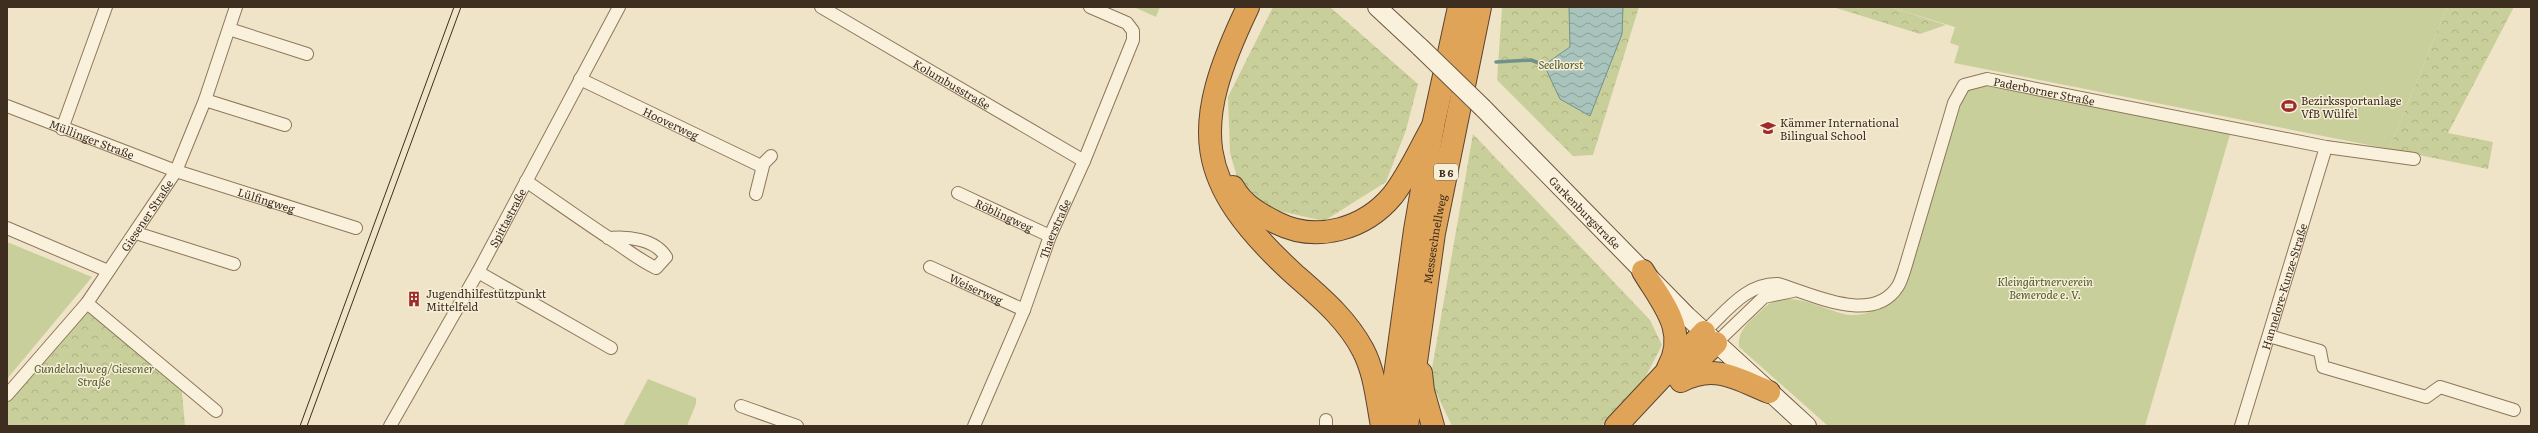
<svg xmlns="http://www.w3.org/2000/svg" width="2538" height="433" font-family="Literata,serif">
  <defs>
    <pattern id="forest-crowns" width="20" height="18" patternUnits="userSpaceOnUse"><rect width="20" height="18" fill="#c9cf9b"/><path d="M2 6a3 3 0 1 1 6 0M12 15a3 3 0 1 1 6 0" fill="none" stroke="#aeb285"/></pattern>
    <pattern id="water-waves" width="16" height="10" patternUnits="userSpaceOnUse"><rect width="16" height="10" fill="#a9c4bc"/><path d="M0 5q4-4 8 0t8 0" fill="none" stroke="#8ba098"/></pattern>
  </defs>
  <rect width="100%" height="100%" fill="#f0e4c8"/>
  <g fill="#c9cf9b">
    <path d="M 1134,7 L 1160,7 L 1156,17 Z"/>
    <path d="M 1890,7 L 2447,7 L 2389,149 L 1954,63 L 1959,46 L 1950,43 L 1955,27 Z"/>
    <path d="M 1987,85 L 2231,131 L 2145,426 L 1828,426 L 1739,347 C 1738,333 1744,327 1753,318 C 1758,314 1763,308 1769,304 C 1792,288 1828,313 1851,315 C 1875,316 1892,300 1905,284 L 1962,101 L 1969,89 Z"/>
    <path d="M 7,242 L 92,277 L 7,379 Z"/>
    <path d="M 648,379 L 696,398 L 696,404 L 687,426 L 623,426 Z"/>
  </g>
  <g fill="url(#forest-crowns)">
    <path d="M 1273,7 L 1330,7 L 1418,84 L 1406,130 L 1386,182 L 1324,221 L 1265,208 L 1237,177 L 1230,153 L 1228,97 Z"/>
    <path d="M 1502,7 L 1639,7 L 1593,155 L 1573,156 L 1497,80 Z"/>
    <path d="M 1833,7 L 1890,7 L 1946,25 L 1920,34 Z"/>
    <path d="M 2447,7 L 2514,7 L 2448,133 L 2493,142 L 2488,169 L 2389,149 Z"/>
    <path d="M 1473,134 L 1650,320 L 1662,345 L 1634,399 L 1601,426 L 1452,426 L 1430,380 Z"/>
    <path d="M 87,303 L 181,381 L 185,426 L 7,426 L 7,395 Z"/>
  </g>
  <path fill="url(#water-waves)" stroke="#6f938a" d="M 1569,7 L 1623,7 L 1622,34 L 1590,116 L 1560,99 L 1544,65 L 1570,47 Z"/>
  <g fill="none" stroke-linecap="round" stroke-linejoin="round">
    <path stroke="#6f938a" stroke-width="3.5" d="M 1496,62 L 1531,60 L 1544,65"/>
    <g stroke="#8d765c" stroke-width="14">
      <g id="street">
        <path id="s1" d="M 821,7 L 1084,161"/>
        <path d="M 229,29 L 307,54"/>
        <path id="s2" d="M 580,79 L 761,166 L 771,156"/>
        <path d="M 205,100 L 285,125"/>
        <path id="s3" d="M 7,106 L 176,171 L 356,228"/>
        <path d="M 62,129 L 106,7"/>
        <path d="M 526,181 C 555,201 583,221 612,240 C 627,250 641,261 656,268 L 666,257 C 655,239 628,236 608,238"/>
        <path id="s4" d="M 958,193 L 1050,236"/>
        <path d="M 756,194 L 763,166"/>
        <path d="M 7,228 L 108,271"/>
        <path d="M 136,233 L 234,264"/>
        <path id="s5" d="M 930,267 L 1024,310"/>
        <path d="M 478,272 L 611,348"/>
        <path d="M 87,303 L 216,411"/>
        <path id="s6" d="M 1704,332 C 1726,312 1746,283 1778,284 C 1812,294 1873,326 1898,286 C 1901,281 1903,274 1905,268 L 1954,103 L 1964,85 L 1987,79 L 2326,147 L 2414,159"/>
        <path d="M 2269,336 L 2320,351 L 2323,367 L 2426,397 L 2440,387 L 2514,410"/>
        <path d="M 1716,343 L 1764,297 L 1793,291"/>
        <path id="s7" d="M 7,395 L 87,303 L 176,171 L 205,100 L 236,7"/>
        <path d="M 741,406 L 797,426"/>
        <path d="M 1326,420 L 1326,426"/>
        <path id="s8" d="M 390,426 L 478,272 L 619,7"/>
        <path id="s9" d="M 974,426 L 1024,310 L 1050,236 L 1084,161 L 1133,40 L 1133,31 L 1127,23 L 1090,7"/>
        <path id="s10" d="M 2241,426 L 2326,147"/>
      </g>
    </g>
    <g stroke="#6f573f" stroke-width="20">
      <g id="secondary">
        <path d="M 1377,7 L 1420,47"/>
        <path id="s11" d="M 1483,108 L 1687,316 L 1807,426"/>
      </g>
    </g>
    <g stroke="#5b4430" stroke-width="24">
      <g id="highway">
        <path d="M 1248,7 C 1190,128 1193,181 1294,274 C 1320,297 1346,318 1363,350 C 1375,373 1377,400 1382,426"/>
        <path d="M 1233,187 C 1243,205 1259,214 1277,223 C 1317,243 1365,229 1393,195 C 1409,174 1420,149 1433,126"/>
        <path d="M 1643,271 C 1662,303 1689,331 1668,368"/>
        <path d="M 1421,373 L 1423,391 L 1433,426"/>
        <path d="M 1679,378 L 1716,343"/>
        <path d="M 1681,381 C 1715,363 1737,379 1769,392"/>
        <path d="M 1388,426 L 1415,230 L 1433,126 L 1459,7"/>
        <path id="s12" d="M 1407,426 L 1434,233 L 1480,7"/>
        <path d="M 1616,426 L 1704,332"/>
      </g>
    </g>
    <use href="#street" stroke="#faf1dc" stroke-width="12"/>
    <use href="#secondary" stroke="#faf1dc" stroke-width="18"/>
    <use href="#highway" stroke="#e0a458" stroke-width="22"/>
    <g stroke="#3d2e20" stroke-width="1">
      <path d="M 300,426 L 454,7"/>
      <path d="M 307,426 L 461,7"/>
    </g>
    <g stroke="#6f573f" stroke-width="20" stroke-linecap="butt">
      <path id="secondary-bridge" d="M 1420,47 L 1483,108"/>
    </g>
    <use href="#secondary-bridge" stroke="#faf1dc" stroke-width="18"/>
  </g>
  <defs>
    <g id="stadium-bare" transform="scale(1.2)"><path d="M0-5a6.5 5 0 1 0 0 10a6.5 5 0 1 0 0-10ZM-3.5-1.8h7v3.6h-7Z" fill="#9e2a2b" stroke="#f7eed8" stroke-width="2.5" paint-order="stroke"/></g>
    <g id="school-bare" transform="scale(1.2)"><path d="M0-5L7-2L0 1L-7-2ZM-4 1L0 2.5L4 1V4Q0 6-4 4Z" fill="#9e2a2b" stroke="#f7eed8" stroke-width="2.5" paint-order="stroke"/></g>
    <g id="building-bare" transform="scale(1.2)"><path d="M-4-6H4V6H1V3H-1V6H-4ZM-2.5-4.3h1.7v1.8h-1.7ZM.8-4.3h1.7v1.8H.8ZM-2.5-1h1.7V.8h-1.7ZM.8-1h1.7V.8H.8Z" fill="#9e2a2b" stroke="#f7eed8" stroke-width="2.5" paint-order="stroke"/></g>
  </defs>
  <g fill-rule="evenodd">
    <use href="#stadium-bare" x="2289" y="106"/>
    <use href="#school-bare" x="1768" y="128"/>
    <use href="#building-bare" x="414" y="299"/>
  </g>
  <g text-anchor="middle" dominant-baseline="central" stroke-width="3" stroke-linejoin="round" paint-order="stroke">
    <rect fill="#f7eed8" stroke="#756857" stroke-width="1" x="1434" y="164" width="24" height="16" rx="3"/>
    <g font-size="10" font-weight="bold" fill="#3d2e20">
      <text x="1446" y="172">B 6</text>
    </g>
    <g font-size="11" font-style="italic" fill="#4d5a26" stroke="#f7eed8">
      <text x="1561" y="64">Seelhorst</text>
      <text x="2045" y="281">Kleingärtnerverein<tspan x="2045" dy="13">Bemerode e. V.</tspan></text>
      <text x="94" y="368">Gundelachweg/Giesener<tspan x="94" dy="13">Straße</tspan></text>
    </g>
    <g font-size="11" fill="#3d2e20" stroke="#f7eed8">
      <text stroke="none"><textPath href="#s1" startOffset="152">Kolumbusstraße</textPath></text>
      <text stroke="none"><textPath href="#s6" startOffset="515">Paderborner Straße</textPath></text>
      <text stroke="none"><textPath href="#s2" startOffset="101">Hooverweg</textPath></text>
      <text stroke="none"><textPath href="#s3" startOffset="91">Müllinger Straße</textPath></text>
      <text stroke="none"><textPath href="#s3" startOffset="276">Lülfingweg</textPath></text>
      <text stroke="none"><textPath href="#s11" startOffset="146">Garkenburgstraße</textPath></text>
      <text stroke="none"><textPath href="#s4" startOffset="51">Röblingweg</textPath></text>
      <text stroke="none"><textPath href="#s7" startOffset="228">Giesener Straße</textPath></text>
      <text stroke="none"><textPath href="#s8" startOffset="239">Spittastraße</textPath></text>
      <text stroke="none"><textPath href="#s9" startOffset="213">Thaerstraße</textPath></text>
      <text stroke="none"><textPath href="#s12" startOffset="189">Messeschnellweg</textPath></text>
      <text stroke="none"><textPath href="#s10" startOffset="146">Hannelore-Kunze-Straße</textPath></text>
      <text stroke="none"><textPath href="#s5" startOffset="51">Weiserweg</textPath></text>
    </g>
    <g font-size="11" fill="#3d2e20" stroke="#f7eed8" text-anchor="start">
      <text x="2301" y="100">Bezirkssportanlage<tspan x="2301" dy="13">VfB Wülfel</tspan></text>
      <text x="1780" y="122">Kämmer International<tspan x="1780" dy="13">Bilingual School</tspan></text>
      <text x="426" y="293">Jugendhilfestützpunkt<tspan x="426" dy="13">Mittelfeld</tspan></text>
    </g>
  </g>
  <rect width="2538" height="433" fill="none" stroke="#3d2e20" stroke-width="16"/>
</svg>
